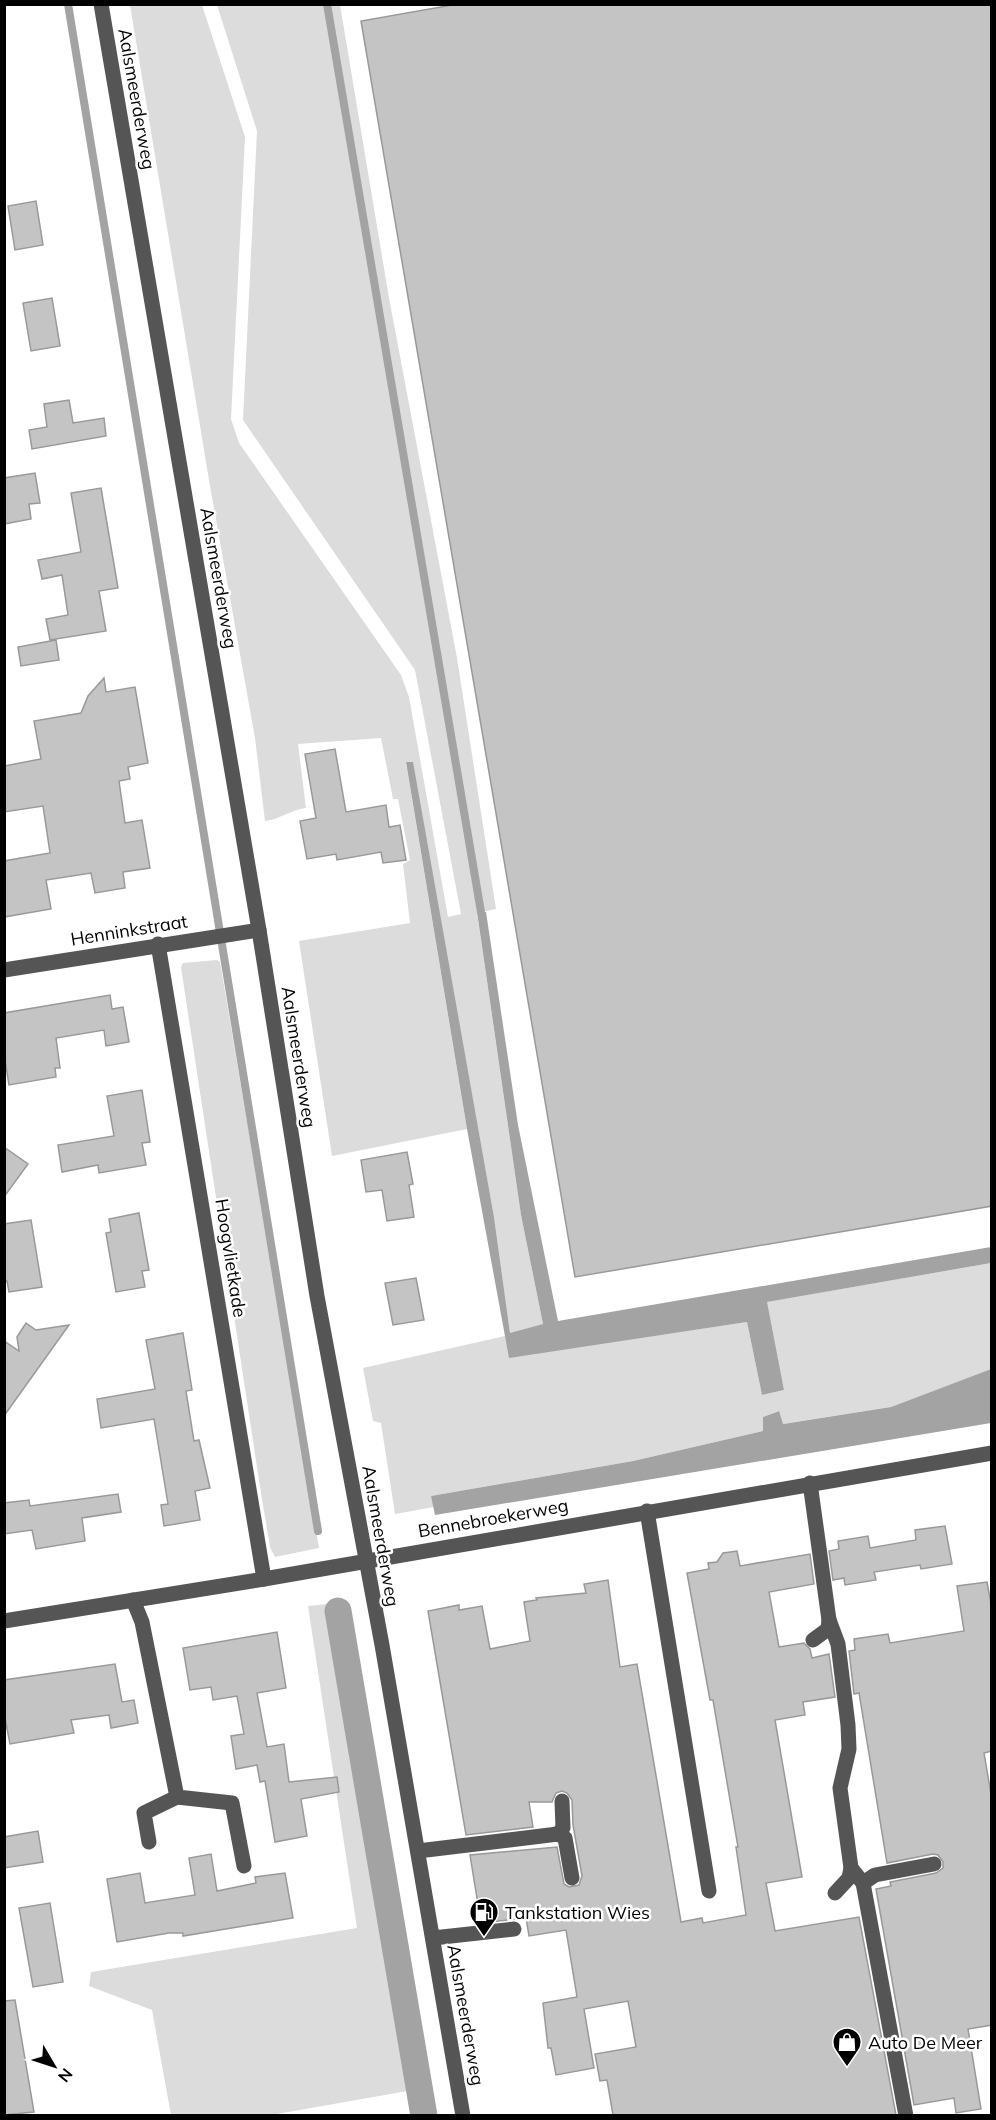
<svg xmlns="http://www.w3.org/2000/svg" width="996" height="2120" font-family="Mulish,sans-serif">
  <rect width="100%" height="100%" fill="#fff"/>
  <g fill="#dcdcdc">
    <path d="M 130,5 L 202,5 L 245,137 L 231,419 L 239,443 L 401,675 L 409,697 L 448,917 L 461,914 L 415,670 L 243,420 L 257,131 L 217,5 L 340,5 L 389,298 L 457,658 L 496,909 L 477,913 L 521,1215 L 543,1324 L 510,1334 L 494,1217 L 412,762 L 406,763 L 467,1129 L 332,1156 L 299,941 L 410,923 L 403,864 L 410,860 L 398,799 L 393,799 L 381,738 L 298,744 L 306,808 C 290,810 281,819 265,821 L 255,738 L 210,486 Z"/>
    <path d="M 217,960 L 220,962 L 319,1548 L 275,1557 L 270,1547 L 260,1487 L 181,967 L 183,963 Z"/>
    <path d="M 991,1263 L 991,1369 L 891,1407 L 782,1424 L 778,1411 L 763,1417 L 763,1431 L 633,1461 L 431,1496 L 434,1507 L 395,1514 L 381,1423 L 373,1421 L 363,1368 L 505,1336 L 510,1357 L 747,1322 L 762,1395 L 784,1390 L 766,1302 Z"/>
    <path d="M 337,1603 L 419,2089 L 271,2115 L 171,2115 L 152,2010 L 89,1986 L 91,1972 L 357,1928 L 308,1606 Z"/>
  </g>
  <g fill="#a3a3a3">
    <path d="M 406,762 L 413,762 L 494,1217 L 510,1333 L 543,1324 L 521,1215 L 477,912 L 486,912 L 518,1125 L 558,1321 L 991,1247 L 991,1263 L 767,1302 L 784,1390 L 762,1395 L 747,1322 L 509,1358 L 467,1129 Z"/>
    <path d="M 991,1369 L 991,1423 L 435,1515 L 431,1496 L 633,1461 L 763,1431 L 763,1417 L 779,1411 L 783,1424 L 891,1407 Z"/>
  </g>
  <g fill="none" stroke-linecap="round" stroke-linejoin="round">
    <g stroke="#a3a3a3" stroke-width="8">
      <path d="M 68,4 L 318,1531"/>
      <path d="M 327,4 L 481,912"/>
    </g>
    <path stroke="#a3a3a3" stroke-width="27" d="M 338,1611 L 424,2116"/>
  </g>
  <g fill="#c4c4c4" stroke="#999" stroke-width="1.5">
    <path d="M 458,4 L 992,4 L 992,1206 L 575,1277 L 361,21 Z"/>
    <path d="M 36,201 L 43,245 L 15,250 L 8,206 Z"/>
    <path d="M 52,298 L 60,346 L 31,351 L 23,303 Z"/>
    <path d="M 69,400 L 73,423 L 104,418 L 106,436 L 32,449 L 29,430 L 47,427 L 44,404 Z"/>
    <path d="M 35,473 L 40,503 L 29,504 L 31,519 L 4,524 L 4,478 Z"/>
    <path d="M 101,488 L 118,588 L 99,591 L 106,631 L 50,640 L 46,619 L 68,615 L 62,575 L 42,579 L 38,560 L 81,552 L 71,493 Z"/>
    <path d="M 56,640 L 59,660 L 21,666 L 18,647 Z"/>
    <path d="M 104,678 L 106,692 L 135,687 L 148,763 L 128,767 L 130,779 L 119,781 L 125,823 L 142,820 L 150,868 L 123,872 L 125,888 L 95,893 L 91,873 L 46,880 L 51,909 L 4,917 L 4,861 L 50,853 L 43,806 L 4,812 L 4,766 L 41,759 L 34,721 L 81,713 L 88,696 Z"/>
    <path d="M 335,749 L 346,812 L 386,805 L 389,827 L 400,825 L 406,860 L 383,863 L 381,852 L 337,860 L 336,854 L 307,859 L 300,821 L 316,818 L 305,754 Z"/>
    <path d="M 110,995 L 112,1009 L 123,1007 L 129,1042 L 106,1046 L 104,1030 L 56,1038 L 60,1068 L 55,1068 L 56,1077 L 9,1085 L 4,1054 L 4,1013 Z"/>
    <path d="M 142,1090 L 150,1142 L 142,1143 L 146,1165 L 99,1173 L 98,1165 L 62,1172 L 58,1145 L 114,1136 L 107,1096 Z"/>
    <path d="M 4,1147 L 28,1164 L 4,1197 Z"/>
    <path d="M 407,1152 L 413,1184 L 409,1185 L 414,1217 L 387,1221 L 382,1190 L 366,1192 L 361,1160 Z"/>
    <path d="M 139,1213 L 149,1270 L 142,1271 L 145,1287 L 116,1292 L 106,1233 L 111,1232 L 109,1219 Z"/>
    <path d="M 31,1220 L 42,1287 L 9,1292 L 7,1281 L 4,1281 L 4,1224 Z"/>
    <path d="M 416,1278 L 424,1320 L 393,1325 L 385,1283 Z"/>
    <path d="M 26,1323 L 36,1330 L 69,1325 L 4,1416 L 4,1341 L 19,1351 L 17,1337 Z"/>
    <path d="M 183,1333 L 192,1390 L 186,1391 L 194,1441 L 199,1440 L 210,1488 L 195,1491 L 200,1520 L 164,1526 L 161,1505 L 168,1504 L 154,1419 L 101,1428 L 97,1399 L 155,1389 L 146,1340 Z"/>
    <path d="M 118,1494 L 121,1512 L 82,1518 L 85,1541 L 36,1549 L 32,1530 L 4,1534 L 4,1503 L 29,1500 L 30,1506 Z"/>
    <path d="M 945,1526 L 952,1564 L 921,1569 L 920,1565 L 874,1572 L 876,1580 L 845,1585 L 844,1578 L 833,1580 L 829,1551 L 839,1549 L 838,1541 L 868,1536 L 870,1548 L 916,1540 L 915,1530 Z"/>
    <path d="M 737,1551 L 740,1566 L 810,1554 L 814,1584 L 769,1592 L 779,1647 L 804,1643 L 810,1649 L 812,1658 L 829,1654 L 835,1697 L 803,1702 L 805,1715 L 775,1720 L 802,1877 L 766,1883 L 775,1931 L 859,1917 L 896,2115 L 613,2115 L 607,2080 L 600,2081 L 595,2054 L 636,2047 L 628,2001 L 584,2009 L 594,2068 L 556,2075 L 551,2048 L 548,2048 L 543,2003 L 577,1997 L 566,1930 L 529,1936 L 526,1918 L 481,1923 L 470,1855 L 557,1847 L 564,1884 L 569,1887 L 579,1885 L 582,1876 L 573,1825 L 572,1800 L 567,1793 L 562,1791 L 556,1793 L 552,1802 L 529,1802 L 533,1827 L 466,1835 L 428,1611 L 459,1605 L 459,1610 L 482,1606 L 490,1649 L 530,1641 L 524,1602 L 537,1600 L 536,1598 L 586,1593 L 584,1584 L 608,1580 L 620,1667 L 637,1664 L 681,1922 L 702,1918 L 703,1923 L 746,1915 L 736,1847 L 738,1847 L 713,1700 L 710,1700 L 687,1573 L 709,1569 L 708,1563 L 717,1562 L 723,1553 Z"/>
    <path d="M 987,1582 L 992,1609 L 992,1751 L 984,1753 L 992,1800 L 992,2025 L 968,2029 L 981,2109 L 956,2113 L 954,2098 L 914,2105 L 876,1889 L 891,1886 L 890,1882 L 936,1873 L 943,1868 L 943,1862 L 938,1855 L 933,1854 L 887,1863 L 859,1693 L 854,1694 L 849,1651 L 855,1650 L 854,1639 L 888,1634 L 890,1643 L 964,1631 L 957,1586 Z"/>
    <path d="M 277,1632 L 286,1688 L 257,1693 L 267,1747 L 284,1744 L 289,1782 L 337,1777 L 339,1792 L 301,1799 L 307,1836 L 275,1842 L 265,1781 L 260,1782 L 257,1765 L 236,1769 L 231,1736 L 244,1734 L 237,1696 L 213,1700 L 211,1687 L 190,1690 L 183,1648 Z"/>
    <path d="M 115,1664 L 122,1702 L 134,1700 L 138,1723 L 111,1728 L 109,1715 L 71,1720 L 74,1733 L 10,1744 L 4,1713 L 4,1680 Z"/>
    <path d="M 38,1831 L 43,1862 L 4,1868 L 4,1837 Z"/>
    <path d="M 211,1854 L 217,1891 L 256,1883 L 255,1877 L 285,1873 L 293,1918 L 183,1936 L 183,1933 L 169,1933 L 117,1942 L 107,1879 L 140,1873 L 145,1903 L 195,1895 L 189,1858 Z"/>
    <path d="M 50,1903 L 63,1982 L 33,1987 L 19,1908 Z"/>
    <path d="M 15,2000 L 34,2112 L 4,2115 L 4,2001 Z"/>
  </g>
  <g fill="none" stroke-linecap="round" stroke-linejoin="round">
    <g stroke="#555" stroke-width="15">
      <path d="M 101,4 L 259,930 L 317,1296 L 382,1645 L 463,2116"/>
      <path d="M 158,944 L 264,1579"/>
      <path d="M 4,970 L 259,930"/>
      <path d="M 810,1483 L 829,1620 L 828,1629 L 813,1640"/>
      <path d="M 647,1511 L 709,1891"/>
      <path d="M 133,1600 L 142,1622 L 177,1797 L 232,1803 L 244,1866"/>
      <path d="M 829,1620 L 838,1644 L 848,1725 L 849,1749 L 840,1788 L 851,1868 L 849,1878 L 835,1893"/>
      <path d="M 4,1621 L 264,1579 L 992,1453"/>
      <path d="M 558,1834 L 563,1828 L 562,1801"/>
      <path d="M 149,1842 L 144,1813 L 177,1797"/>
      <path d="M 418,1851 L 558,1834 L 565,1838 L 572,1878"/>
      <path d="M 851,1868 L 863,1883 L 906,2116"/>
      <path d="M 863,1883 L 875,1875 L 934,1864"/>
      <path d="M 433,1938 L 514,1929"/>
    </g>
  </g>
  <defs>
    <g id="fuel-pin" transform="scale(1.5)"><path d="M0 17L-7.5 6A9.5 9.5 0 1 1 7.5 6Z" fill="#000" stroke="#fff"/><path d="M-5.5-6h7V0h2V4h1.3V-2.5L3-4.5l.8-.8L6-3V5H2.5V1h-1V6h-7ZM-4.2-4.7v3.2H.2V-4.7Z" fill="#fff"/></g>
    <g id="shop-pin" transform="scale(1.5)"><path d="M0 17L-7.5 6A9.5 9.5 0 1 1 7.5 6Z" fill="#000" stroke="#fff"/><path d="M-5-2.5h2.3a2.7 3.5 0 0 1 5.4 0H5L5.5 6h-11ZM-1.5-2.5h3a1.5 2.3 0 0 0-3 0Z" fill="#fff"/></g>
  </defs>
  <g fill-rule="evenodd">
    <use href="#fuel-pin" x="484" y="1912"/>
    <use href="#shop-pin" x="847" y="2042"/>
  </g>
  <g text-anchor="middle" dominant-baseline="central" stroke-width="5" stroke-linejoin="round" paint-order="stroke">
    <g font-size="18" fill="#000" stroke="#fff">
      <text transform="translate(137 99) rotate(80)">Aalsmeerderweg</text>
      <text transform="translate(219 578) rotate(80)">Aalsmeerderweg</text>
      <text transform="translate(129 930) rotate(-9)">Henninkstraat</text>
      <text transform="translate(299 1057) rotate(81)">Aalsmeerderweg</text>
      <text transform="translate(231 1258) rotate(81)">Hoogvlietkade</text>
      <text transform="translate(493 1518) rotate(-10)">Bennebroekerweg</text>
      <text transform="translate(381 1536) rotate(80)">Aalsmeerderweg</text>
      <text transform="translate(466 2015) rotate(80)">Aalsmeerderweg</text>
    </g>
    <g font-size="18" fill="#000" stroke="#fff" text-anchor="start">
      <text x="505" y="1912">Tankstation Wies</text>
      <text x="868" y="2042">Auto De Meer</text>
    </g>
  </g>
  <rect width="996" height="2120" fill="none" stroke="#000000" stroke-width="12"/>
  <g transform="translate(54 2066) rotate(129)" stroke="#ffffff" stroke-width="4.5" paint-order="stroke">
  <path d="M0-4.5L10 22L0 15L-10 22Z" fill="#000000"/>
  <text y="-9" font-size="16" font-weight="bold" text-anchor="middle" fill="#000000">N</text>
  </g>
</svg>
